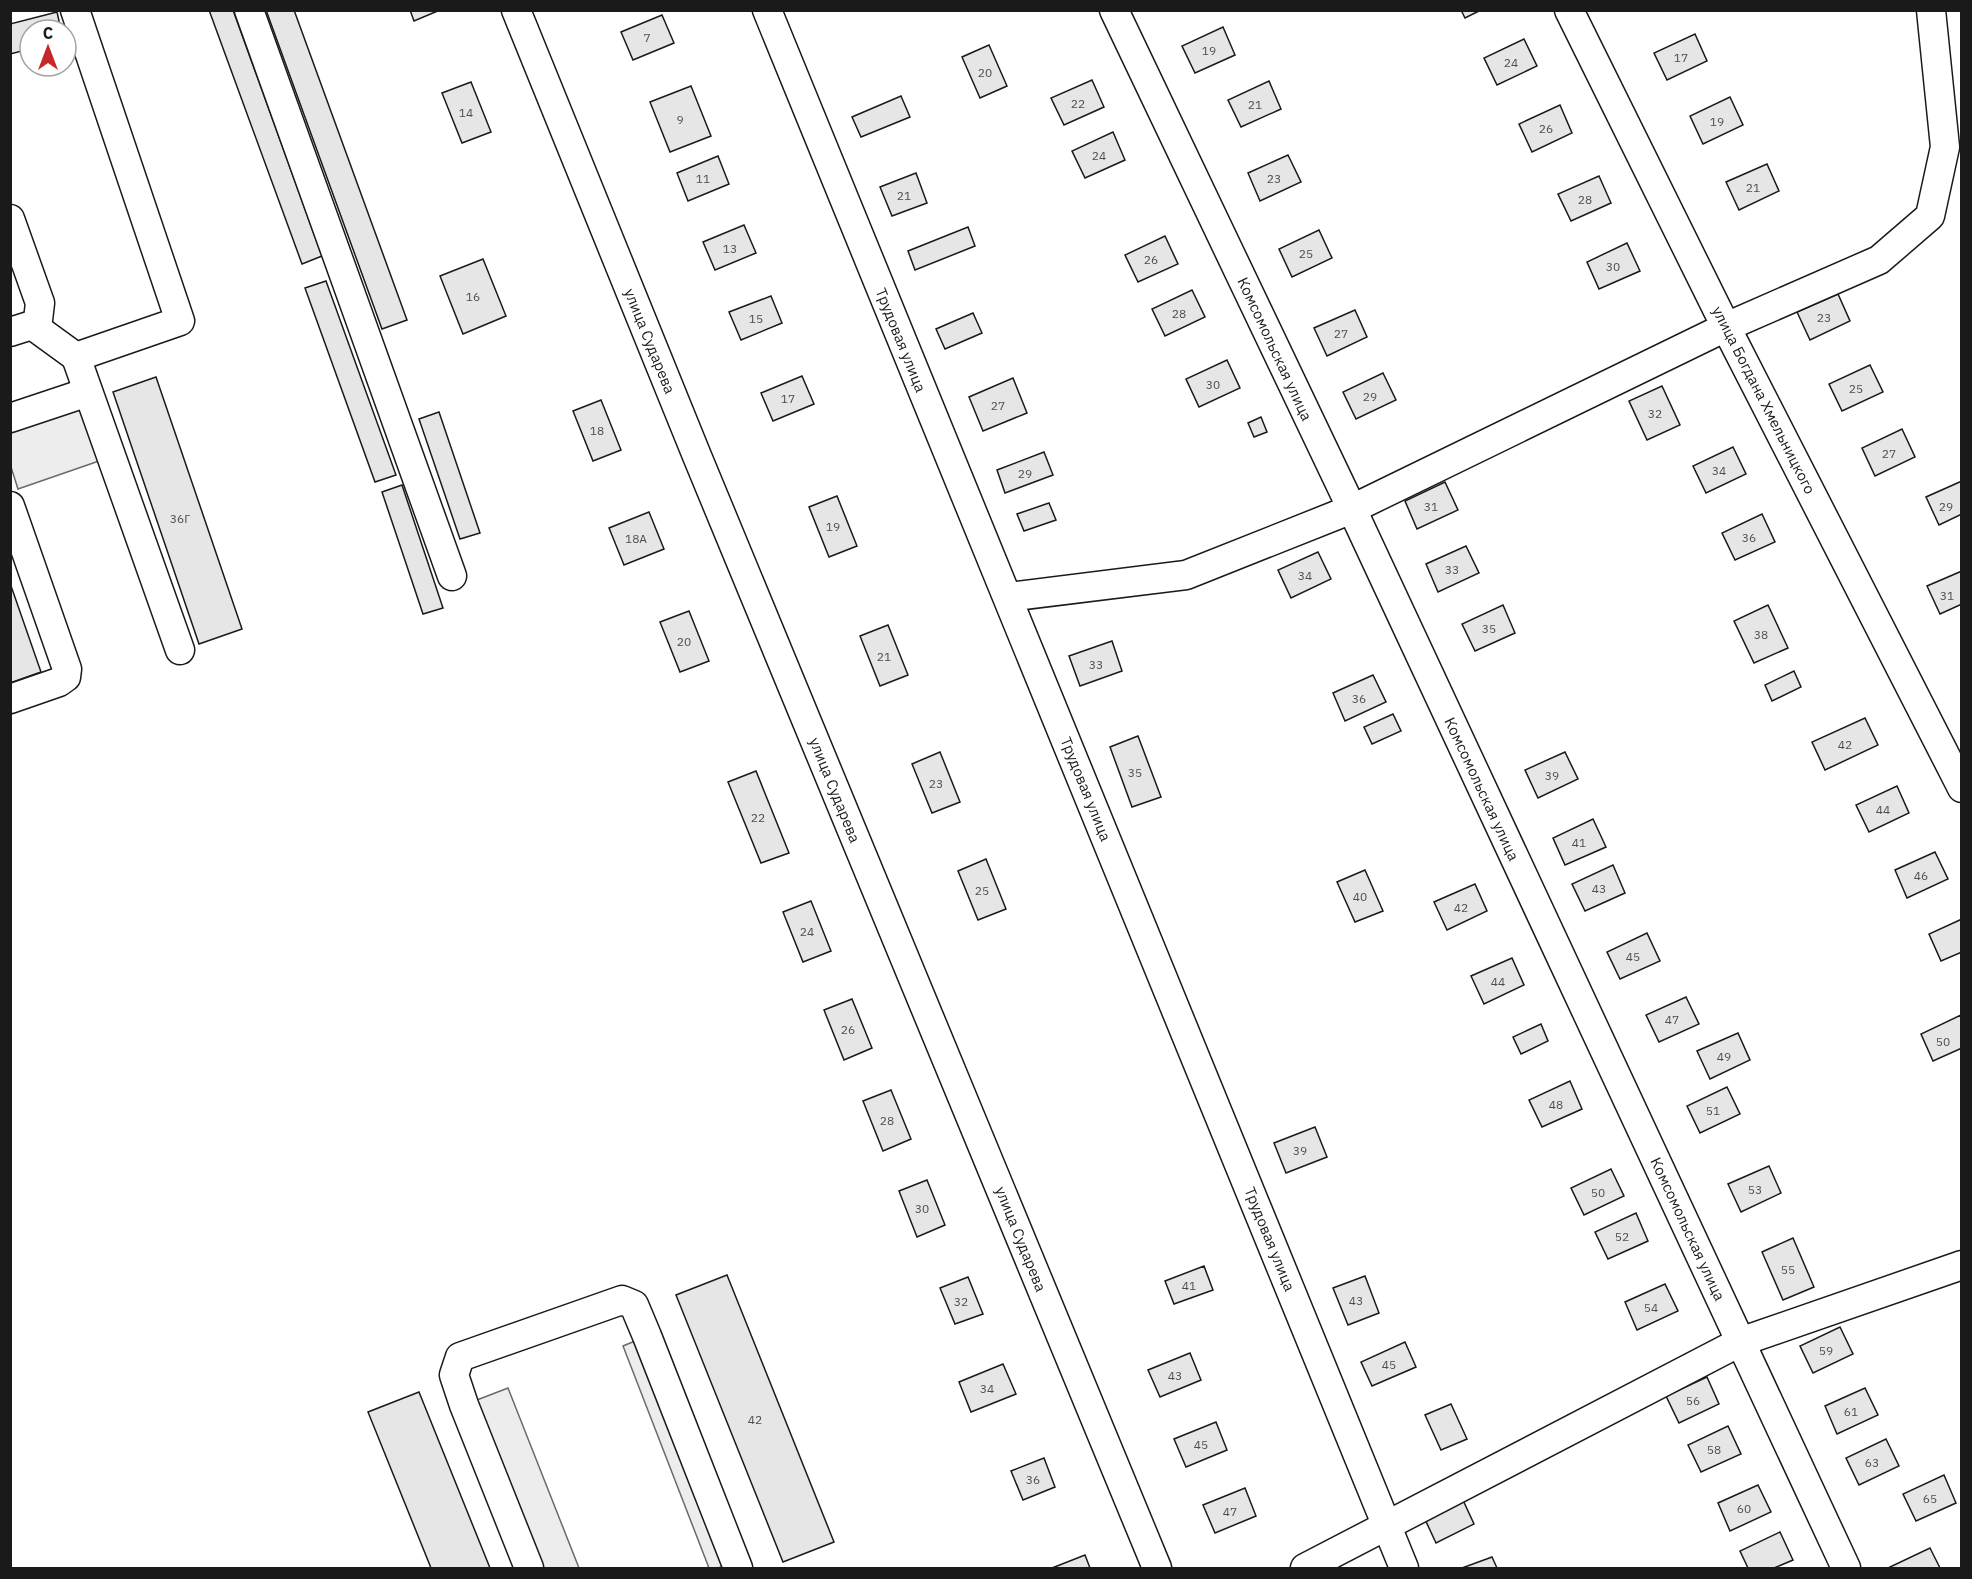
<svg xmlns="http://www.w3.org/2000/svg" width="1972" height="1579" font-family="'IBM Plex Sans',sans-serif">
  <rect width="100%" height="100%" fill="#fff"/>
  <g fill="#ededed" stroke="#6a6a6a" stroke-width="1.5">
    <path d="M 78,402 L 99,461 L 18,489 L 11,467 L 10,426 Z"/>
    <path d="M 647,1336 L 736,1562 L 718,1568 L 709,1568 L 623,1346 Z"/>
    <path d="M 508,1388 L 579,1568 L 529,1568 L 464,1405 Z"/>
  </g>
  <g fill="#e6e6e6" stroke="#1a1a1a" stroke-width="1.5">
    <path d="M 209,10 L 233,10 L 322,256 L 302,264 Z"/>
    <path d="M 266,10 L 294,10 L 407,320 L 382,329 Z"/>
    <path d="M 410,10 L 440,10 L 414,21 Z"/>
    <path d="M 1461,10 L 1481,10 L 1465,18 Z"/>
    <path d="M 57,12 L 61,30 L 30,30 L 30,49 L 10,54 L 10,24 Z"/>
    <path d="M 662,15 L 674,43 L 633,60 L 621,32 Z"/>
    <path d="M 1223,27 L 1235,55 L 1195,73 L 1182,46 Z"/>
    <path d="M 1695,34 L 1707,61 L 1667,80 L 1654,53 Z"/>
    <path d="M 1524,39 L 1537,66 L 1497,85 L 1484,58 Z"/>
    <path d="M 989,45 L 1007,86 L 980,98 L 962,57 Z"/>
    <path d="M 1092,80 L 1104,107 L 1064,125 L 1051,98 Z"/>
    <path d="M 1269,81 L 1281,109 L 1241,127 L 1228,100 Z"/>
    <path d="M 471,82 L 491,132 L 462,143 L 442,93 Z"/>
    <path d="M 691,86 L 711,136 L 670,152 L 650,102 Z"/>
    <path d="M 901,96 L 910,117 L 861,137 L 852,117 Z"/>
    <path d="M 1730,97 L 1743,125 L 1703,144 L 1690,116 Z"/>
    <path d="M 1560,105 L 1572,133 L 1532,152 L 1519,124 Z"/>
    <path d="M 1113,132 L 1125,160 L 1085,178 L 1072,151 Z"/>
    <path d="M 1288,155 L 1301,182 L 1260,201 L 1248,173 Z"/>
    <path d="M 718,156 L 729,184 L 688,201 L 677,173 Z"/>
    <path d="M 1767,164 L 1779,191 L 1739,210 L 1726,182 Z"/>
    <path d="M 916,173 L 927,203 L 892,216 L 880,187 Z"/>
    <path d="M 1599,176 L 1611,203 L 1571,221 L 1558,194 Z"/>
    <path d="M 744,225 L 756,253 L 715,270 L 703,242 Z"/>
    <path d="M 968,227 L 975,246 L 915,270 L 908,251 Z"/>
    <path d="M 1319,230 L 1332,258 L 1292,277 L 1279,249 Z"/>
    <path d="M 1165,236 L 1178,264 L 1138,282 L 1125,255 Z"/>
    <path d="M 1627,243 L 1640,271 L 1599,289 L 1587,262 Z"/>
    <path d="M 483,259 L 506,316 L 463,334 L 440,276 Z"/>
    <path d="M 326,281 L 396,475 L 375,482 L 305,288 Z"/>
    <path d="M 1192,290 L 1205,317 L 1165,336 L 1152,309 Z"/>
    <path d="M 1838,294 L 1850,321 L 1810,340 L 1797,312 Z"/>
    <path d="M 771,296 L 782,323 L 741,340 L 729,312 Z"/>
    <path d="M 1355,310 L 1367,337 L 1327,356 L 1314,328 Z"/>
    <path d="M 973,313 L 982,333 L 945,349 L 936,329 Z"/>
    <path d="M 1227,360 L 1240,388 L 1199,407 L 1186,379 Z"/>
    <path d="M 1870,365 L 1883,392 L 1842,411 L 1829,384 Z"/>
    <path d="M 1383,373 L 1396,400 L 1356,419 L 1343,392 Z"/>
    <path d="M 802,376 L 814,404 L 773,421 L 761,393 Z"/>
    <path d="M 156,377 L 242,629 L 199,644 L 113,392 Z"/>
    <path d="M 1013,378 L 1027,413 L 983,431 L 969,397 Z"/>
    <path d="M 1662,386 L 1680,425 L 1647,440 L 1629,401 Z"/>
    <path d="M 601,400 L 621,450 L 593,461 L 573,411 Z"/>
    <path d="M 439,412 L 480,533 L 460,539 L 419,419 Z"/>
    <path d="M 1261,417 L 1267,432 L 1254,437 L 1248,423 Z"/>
    <path d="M 1902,429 L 1915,457 L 1875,476 L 1862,448 Z"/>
    <path d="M 1733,447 L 1746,474 L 1706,493 L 1693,466 Z"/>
    <path d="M 1044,452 L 1053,475 L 1005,493 L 997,470 Z"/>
    <path d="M 1962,481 L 1962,514 L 1939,525 L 1926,497 Z"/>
    <path d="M 1445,482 L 1458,510 L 1417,529 L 1405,501 Z"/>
    <path d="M 402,485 L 443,608 L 423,614 L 382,492 Z"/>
    <path d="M 837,496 L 857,546 L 829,557 L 809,507 Z"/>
    <path d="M 1049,503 L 1056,520 L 1024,531 L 1017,514 Z"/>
    <path d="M 649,512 L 664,549 L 624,565 L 609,528 Z"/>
    <path d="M 1762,514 L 1775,542 L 1735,560 L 1722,533 Z"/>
    <path d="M 1466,546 L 1479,573 L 1438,592 L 1426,564 Z"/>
    <path d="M 1318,552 L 1331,579 L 1291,598 L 1278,570 Z"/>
    <path d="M 1962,571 L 1962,604 L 1940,614 L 1927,586 Z"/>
    <path d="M 10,583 L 41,672 L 10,683 Z"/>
    <path d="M 1503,605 L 1515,633 L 1475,651 L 1462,624 Z"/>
    <path d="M 1768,605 L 1788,648 L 1754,663 L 1734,621 Z"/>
    <path d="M 689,611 L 709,661 L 680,672 L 660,622 Z"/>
    <path d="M 888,625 L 908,675 L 880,686 L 860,636 Z"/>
    <path d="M 1112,641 L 1122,671 L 1080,686 L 1069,656 Z"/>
    <path d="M 1794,671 L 1801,687 L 1772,701 L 1765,685 Z"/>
    <path d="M 1373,675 L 1386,702 L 1345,721 L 1333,693 Z"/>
    <path d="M 1393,714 L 1401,731 L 1372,744 L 1364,727 Z"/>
    <path d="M 1865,718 L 1878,745 L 1825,770 L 1812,742 Z"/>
    <path d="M 1138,736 L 1161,797 L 1132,807 L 1110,747 Z"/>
    <path d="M 940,752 L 960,802 L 932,813 L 912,764 Z"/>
    <path d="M 1565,752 L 1578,779 L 1538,798 L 1525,770 Z"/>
    <path d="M 756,771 L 789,853 L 761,863 L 728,782 Z"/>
    <path d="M 1897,786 L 1909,813 L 1869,832 L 1856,805 Z"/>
    <path d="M 1593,819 L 1606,847 L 1565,865 L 1553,838 Z"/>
    <path d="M 1935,852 L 1948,879 L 1907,898 L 1895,870 Z"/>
    <path d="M 986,859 L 1006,909 L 978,920 L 958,871 Z"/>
    <path d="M 1613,865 L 1625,893 L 1585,911 L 1572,884 Z"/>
    <path d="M 1365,870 L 1383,911 L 1355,922 L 1337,882 Z"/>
    <path d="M 1475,884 L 1487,911 L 1447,930 L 1434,902 Z"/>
    <path d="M 811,901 L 831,951 L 803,962 L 783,912 Z"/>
    <path d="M 1962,919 L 1962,952 L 1941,961 L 1929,934 Z"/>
    <path d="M 1647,933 L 1660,961 L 1620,979 L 1607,952 Z"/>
    <path d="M 1512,958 L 1524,985 L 1484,1004 L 1471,976 Z"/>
    <path d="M 1686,997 L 1699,1024 L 1659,1042 L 1646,1015 Z"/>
    <path d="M 852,999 L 872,1048 L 844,1060 L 824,1010 Z"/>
    <path d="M 1961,1015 L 1962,1048 L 1933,1061 L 1921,1034 Z"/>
    <path d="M 1541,1024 L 1548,1041 L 1521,1054 L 1513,1037 Z"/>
    <path d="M 1738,1033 L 1750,1060 L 1710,1079 L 1697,1051 Z"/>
    <path d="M 1570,1081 L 1582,1109 L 1542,1127 L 1529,1100 Z"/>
    <path d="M 1727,1087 L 1740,1114 L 1700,1133 L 1687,1106 Z"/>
    <path d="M 891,1090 L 911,1139 L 883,1151 L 863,1101 Z"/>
    <path d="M 1315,1127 L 1327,1157 L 1286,1173 L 1274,1143 Z"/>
    <path d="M 1769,1166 L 1781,1193 L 1741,1212 L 1728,1184 Z"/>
    <path d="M 1611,1169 L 1624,1196 L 1584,1215 L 1571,1188 Z"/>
    <path d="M 927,1180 L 945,1225 L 917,1237 L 899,1191 Z"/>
    <path d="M 1636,1213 L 1648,1241 L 1608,1259 L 1595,1232 Z"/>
    <path d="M 1793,1238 L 1814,1287 L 1783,1300 L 1762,1252 Z"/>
    <path d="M 1204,1266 L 1213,1290 L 1174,1304 L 1165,1281 Z"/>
    <path d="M 727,1275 L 834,1542 L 783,1562 L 676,1295 Z"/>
    <path d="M 1365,1276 L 1379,1313 L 1348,1325 L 1333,1288 Z"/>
    <path d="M 968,1277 L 983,1314 L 955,1324 L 940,1288 Z"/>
    <path d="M 1665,1284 L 1678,1311 L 1637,1330 L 1625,1302 Z"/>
    <path d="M 1840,1327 L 1853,1354 L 1813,1373 L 1800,1346 Z"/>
    <path d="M 1405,1342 L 1416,1367 L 1372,1386 L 1361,1362 Z"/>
    <path d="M 1190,1353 L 1201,1380 L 1160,1397 L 1148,1370 Z"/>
    <path d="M 1003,1364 L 1016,1394 L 971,1412 L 959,1382 Z"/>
    <path d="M 1707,1377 L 1719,1404 L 1679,1423 L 1666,1396 Z"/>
    <path d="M 1865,1388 L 1878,1415 L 1837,1434 L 1825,1406 Z"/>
    <path d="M 419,1392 L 490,1568 L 431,1568 L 368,1412 Z"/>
    <path d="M 1451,1404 L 1467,1439 L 1441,1450 L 1425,1415 Z"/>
    <path d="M 1216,1422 L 1227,1450 L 1186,1467 L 1174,1439 Z"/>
    <path d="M 1728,1426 L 1741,1454 L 1701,1472 L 1688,1445 Z"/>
    <path d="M 1886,1439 L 1899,1466 L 1859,1485 L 1846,1458 Z"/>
    <path d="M 1044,1458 L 1055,1487 L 1023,1500 L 1011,1471 Z"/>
    <path d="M 1944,1475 L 1956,1503 L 1916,1521 L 1903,1494 Z"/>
    <path d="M 1758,1485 L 1771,1512 L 1730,1531 L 1718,1503 Z"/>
    <path d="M 1245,1488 L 1256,1516 L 1215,1533 L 1203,1505 Z"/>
    <path d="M 1462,1498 L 1474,1524 L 1436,1543 L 1423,1515 Z"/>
    <path d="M 1780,1532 L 1793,1560 L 1774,1568 L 1748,1568 L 1740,1551 Z"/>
    <path d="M 1930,1548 L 1940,1568 L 1891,1568 L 1890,1567 Z"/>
    <path d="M 1085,1555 L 1090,1568 L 1052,1568 Z"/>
    <path d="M 1492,1557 L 1497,1568 L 1462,1568 Z"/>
  </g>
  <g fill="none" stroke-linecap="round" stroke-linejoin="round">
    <g stroke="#1a1a1a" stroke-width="31">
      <g id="minor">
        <path d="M 249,10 L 452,576"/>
        <path d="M 516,10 L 697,456 L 1157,1568"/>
        <path d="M 767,10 L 1404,1568"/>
        <path d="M 1114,10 L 1352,509 L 1846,1568"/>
        <path d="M 1569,10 L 1726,327 L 1962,788"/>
        <path d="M 10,219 L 40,303 L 38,320 L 32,325 L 10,332"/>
        <path d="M 32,325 L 76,357 L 180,321 L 75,10"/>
        <path d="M 76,357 L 180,650"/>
        <path d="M 10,418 L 88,392"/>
        <path d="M 10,506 L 67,669 L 66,677 L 59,682 L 10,699"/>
        <path d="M 1008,597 L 1186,575 L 1352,509 L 1726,327 L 1879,260 L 1930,216 L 1945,147 L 1931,10"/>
        <path d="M 529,1568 L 464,1405 L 454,1375 L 460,1357 L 622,1300 L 634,1305 L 647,1336 L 738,1568"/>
        <path d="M 1305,1568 L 1740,1342 L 1962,1265"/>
      </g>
    </g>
    <use href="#minor" stroke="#fff" stroke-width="28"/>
  </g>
  <g text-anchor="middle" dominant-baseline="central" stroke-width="4.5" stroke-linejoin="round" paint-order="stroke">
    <g font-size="12" fill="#4d4d4d">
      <text x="647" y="37">7</text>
      <text x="1209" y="50">19</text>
      <text x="1681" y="57">17</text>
      <text x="1511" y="62">24</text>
      <text x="985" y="72">20</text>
      <text x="1078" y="103">22</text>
      <text x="1255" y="104">21</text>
      <text x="466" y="112">14</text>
      <text x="680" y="119">9</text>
      <text x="1717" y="121">19</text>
      <text x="1546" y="128">26</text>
      <text x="1099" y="155">24</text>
      <text x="703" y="178">11</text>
      <text x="1274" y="178">23</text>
      <text x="1753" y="187">21</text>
      <text x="904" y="195">21</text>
      <text x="1585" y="199">28</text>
      <text x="730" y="248">13</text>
      <text x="1306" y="253">25</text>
      <text x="1151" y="259">26</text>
      <text x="1613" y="266">30</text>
      <text x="473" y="296">16</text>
      <text x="1179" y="313">28</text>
      <text x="1824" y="317">23</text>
      <text x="756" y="318">15</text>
      <text x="1341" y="333">27</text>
      <text x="1213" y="384">30</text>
      <text x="1856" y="388">25</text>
      <text x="1370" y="396">29</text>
      <text x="788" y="398">17</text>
      <text x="998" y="405">27</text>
      <text x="1655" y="413">32</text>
      <text x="597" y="430">18</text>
      <text x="1889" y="453">27</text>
      <text x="1719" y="470">34</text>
      <text x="1025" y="473">29</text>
      <text x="1431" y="506">31</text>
      <text x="1946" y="506">29</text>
      <text x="180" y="518">36Г</text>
      <text x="833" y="526">19</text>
      <text x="1749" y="537">36</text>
      <text x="636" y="538">18А</text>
      <text x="1452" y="569">33</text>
      <text x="1305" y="575">34</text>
      <text x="1947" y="595">31</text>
      <text x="1489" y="628">35</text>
      <text x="1761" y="634">38</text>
      <text x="684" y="641">20</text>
      <text x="884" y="656">21</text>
      <text x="1096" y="664">33</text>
      <text x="1359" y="698">36</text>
      <text x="1845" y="744">42</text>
      <text x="1135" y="772">35</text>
      <text x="1552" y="775">39</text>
      <text x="936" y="783">23</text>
      <text x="1883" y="809">44</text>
      <text x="758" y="817">22</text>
      <text x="1579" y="842">41</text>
      <text x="1921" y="875">46</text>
      <text x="1599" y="888">43</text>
      <text x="982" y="890">25</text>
      <text x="1360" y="896">40</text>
      <text x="1461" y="907">42</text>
      <text x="807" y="931">24</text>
      <text x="1633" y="956">45</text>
      <text x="1498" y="981">44</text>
      <text x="1672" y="1019">47</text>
      <text x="848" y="1029">26</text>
      <text x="1943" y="1041">50</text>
      <text x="1724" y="1056">49</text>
      <text x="1556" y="1104">48</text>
      <text x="1713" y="1110">51</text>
      <text x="887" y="1120">28</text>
      <text x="1300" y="1150">39</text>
      <text x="1755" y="1189">53</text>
      <text x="1598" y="1192">50</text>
      <text x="922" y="1208">30</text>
      <text x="1622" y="1236">52</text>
      <text x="1788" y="1269">55</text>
      <text x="1189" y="1285">41</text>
      <text x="1356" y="1300">43</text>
      <text x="961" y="1301">32</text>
      <text x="1651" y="1307">54</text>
      <text x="1826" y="1350">59</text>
      <text x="1389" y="1364">45</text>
      <text x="1175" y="1375">43</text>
      <text x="987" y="1388">34</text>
      <text x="1693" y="1400">56</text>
      <text x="1851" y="1411">61</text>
      <text x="755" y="1419">42</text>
      <text x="1201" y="1444">45</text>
      <text x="1714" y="1449">58</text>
      <text x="1872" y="1462">63</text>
      <text x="1033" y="1479">36</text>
      <text x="1930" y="1498">65</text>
      <text x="1744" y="1508">60</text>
      <text x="1230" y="1511">47</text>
    </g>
    <g font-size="15" fill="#1a1a1a" stroke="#fff">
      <text transform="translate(901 340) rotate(68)">Трудовая улица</text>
      <text transform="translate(650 341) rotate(68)">улица Сударева</text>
      <text transform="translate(1275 349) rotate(65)">Комсомольская улица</text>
      <text transform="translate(1764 400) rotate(63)">улица Богдана Хмельницкого</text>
      <text transform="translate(1086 789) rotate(68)">Трудовая улица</text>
      <text transform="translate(1482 789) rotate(65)">Комсомольская улица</text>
      <text transform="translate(835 790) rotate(68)">улица Сударева</text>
      <text transform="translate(1688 1229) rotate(65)">Комсомольская улица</text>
      <text transform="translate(1021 1239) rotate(68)">улица Сударева</text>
      <text transform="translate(1270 1239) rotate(68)">Трудовая улица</text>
    </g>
  </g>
  <rect width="1972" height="1579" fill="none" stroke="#1a1a1a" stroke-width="24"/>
  <g transform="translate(48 48)"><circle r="28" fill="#ffffff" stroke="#a3a3a3" stroke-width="1.5"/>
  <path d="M0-4.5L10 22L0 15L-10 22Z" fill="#c62828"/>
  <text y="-9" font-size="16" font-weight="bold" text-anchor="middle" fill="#1a1a1a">С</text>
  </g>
</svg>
